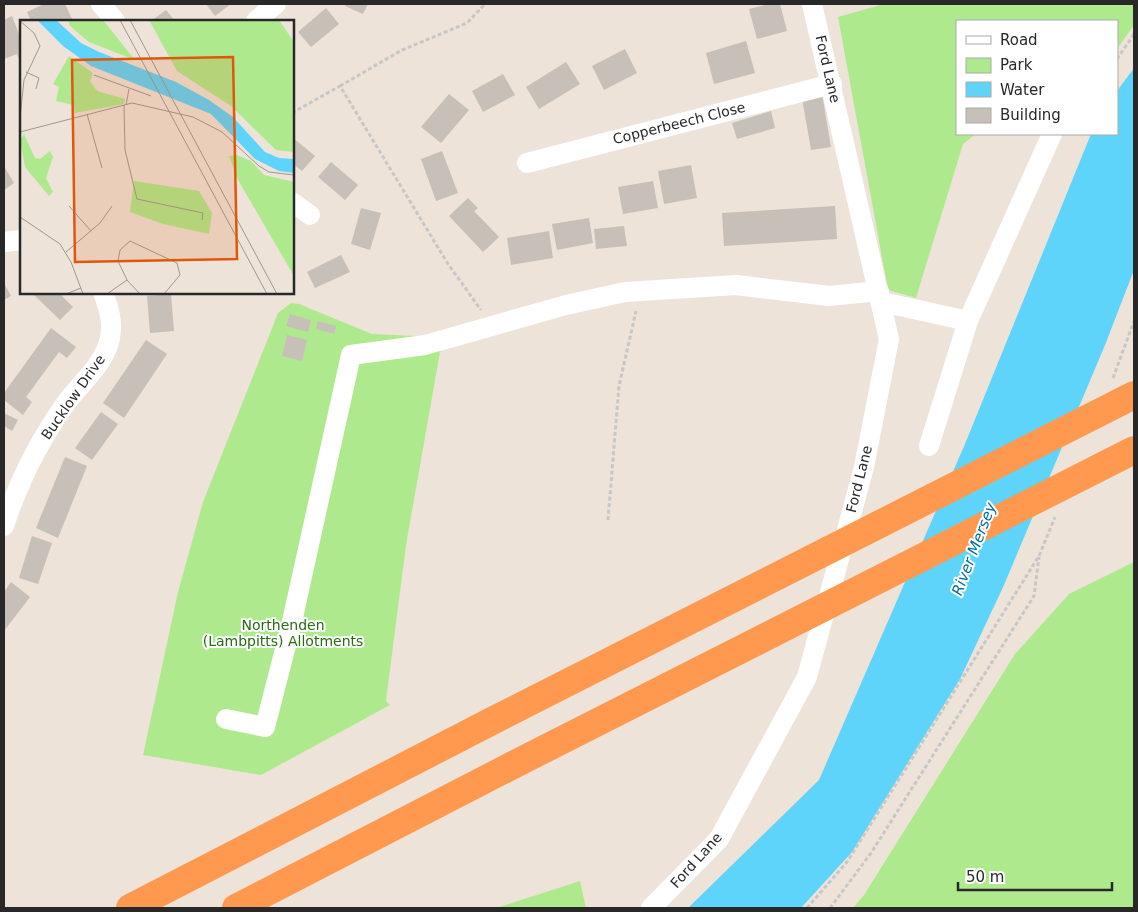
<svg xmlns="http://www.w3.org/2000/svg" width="1138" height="912" font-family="'DejaVu Sans',sans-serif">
  <rect width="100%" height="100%" fill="#ede3d8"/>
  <g fill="#aeea8d">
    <path d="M 884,4 L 1134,4 L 1134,25 L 1117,49 L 1117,21 L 957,21 L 957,134 L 976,134 L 963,144 L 916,298 L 888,290 L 838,17 Z"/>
    <path d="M 291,303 L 299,304 L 372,334 L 416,336 L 444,348 L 440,352 L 406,545 L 386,701 L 390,705 L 261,775 L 143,755 L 178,592 L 203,502 L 278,313 Z"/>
    <path d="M 1134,562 L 1134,908 L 853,908 L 864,895 L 1015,654 L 1069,594 Z"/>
    <path d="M 580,881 L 586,908 L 496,908 Z"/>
  </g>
  <path fill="#5ed4fb" d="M 1134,68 L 1134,270 L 1105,345 L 1004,585 L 960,679 L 852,852 L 801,908 L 688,908 L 819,780 L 965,444 L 1091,134 L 1117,134 L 1117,91 Z"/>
  <g fill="#c7c0b8">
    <path d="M 44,4 L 65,4 L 73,21 L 31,21 L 27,12 Z"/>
    <path d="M 206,4 L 231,4 L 215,16 Z"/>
    <path d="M 346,4 L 368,4 L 363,14 L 345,6 Z"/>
    <path d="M 769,4 L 780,4 L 787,31 L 757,39 L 749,9 Z"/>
    <path d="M 326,8 L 339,24 L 311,47 L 298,32 Z"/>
    <path d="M 166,10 L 175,21 L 151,21 Z"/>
    <path d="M 12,16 L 21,39 L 21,58 L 19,59 L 17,54 L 4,59 L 4,20 Z"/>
    <path d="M 746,41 L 755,73 L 714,84 L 706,53 Z"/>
    <path d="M 625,49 L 637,73 L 604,90 L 592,66 Z"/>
    <path d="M 566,62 L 580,84 L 539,109 L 526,87 Z"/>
    <path d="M 503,74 L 515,95 L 483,112 L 472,91 Z"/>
    <path d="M 449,94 L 469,110 L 441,143 L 421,127 Z"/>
    <path d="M 822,94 L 831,147 L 811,150 L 802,98 Z"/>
    <path d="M 771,111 L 775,128 L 737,139 L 732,123 Z"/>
    <path d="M 292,137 L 315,156 L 302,171 L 292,163 Z"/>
    <path d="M 442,151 L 458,193 L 436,201 L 421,159 Z"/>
    <path d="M 331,162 L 358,185 L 345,200 L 318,177 Z"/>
    <path d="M 691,165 L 697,198 L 664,204 L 658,171 Z"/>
    <path d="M 4,166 L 14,183 L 4,190 Z"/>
    <path d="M 653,181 L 658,208 L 623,214 L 618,187 Z"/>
    <path d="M 468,198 L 478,208 L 474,211 L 499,237 L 483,252 L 449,216 Z"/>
    <path d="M 835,206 L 837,239 L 724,246 L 722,213 Z"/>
    <path d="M 361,208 L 381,213 L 370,250 L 351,244 Z"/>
    <path d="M 589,218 L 593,243 L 557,250 L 552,224 Z"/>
    <path d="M 624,226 L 627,246 L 596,249 L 594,229 Z"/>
    <path d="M 549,231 L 553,258 L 511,265 L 507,238 Z"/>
    <path d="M 341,255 L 350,272 L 315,288 L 307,272 Z"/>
    <path d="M 4,283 L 11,296 L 4,300 Z"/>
    <path d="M 31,292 L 58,292 L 73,307 L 60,320 Z"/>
    <path d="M 171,294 L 174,331 L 150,333 L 147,296 Z"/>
    <path d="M 290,314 L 311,320 L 308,332 L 286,326 Z"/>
    <path d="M 318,321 L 336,326 L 334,334 L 316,329 Z"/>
    <path d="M 51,328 L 76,347 L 67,358 L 59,352 L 26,397 L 32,402 L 23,415 L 4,400 L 4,393 Z"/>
    <path d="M 287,335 L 307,340 L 302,361 L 282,356 Z"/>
    <path d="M 146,340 L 167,354 L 124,418 L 103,403 Z"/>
    <path d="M 101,412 L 118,424 L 92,460 L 75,448 Z"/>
    <path d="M 4,413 L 18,420 L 12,431 L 4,426 Z"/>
    <path d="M 65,457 L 87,466 L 58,538 L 36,528 Z"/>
    <path d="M 32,536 L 52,543 L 38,584 L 19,578 Z"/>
    <path d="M 11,582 L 30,597 L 4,631 L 4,592 Z"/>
  </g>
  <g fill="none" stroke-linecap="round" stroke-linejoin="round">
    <g stroke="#c7c7c7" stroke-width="3" stroke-dasharray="4 2.5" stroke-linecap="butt">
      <path d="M 1117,59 L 1134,34"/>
      <path d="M 340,86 L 402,50 L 467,23 L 485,4"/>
      <path d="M 292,113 L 340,86 L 448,264 L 481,310"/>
      <path d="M 1113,378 L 1134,321"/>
      <path d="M 608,520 L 619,386 L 636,311"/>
      <path d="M 807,908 L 847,862 L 1039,556 L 1055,517"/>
      <path d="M 830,908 L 871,853 L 1034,596 L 1039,557"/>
    </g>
    <g stroke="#fff" stroke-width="20">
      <path d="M 101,4 L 115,21"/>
      <path d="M 256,21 L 276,4"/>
      <path d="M 527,163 L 832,84"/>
      <path d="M 292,202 L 310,215"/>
      <path d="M 4,242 L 21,240"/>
      <path d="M 882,302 L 968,321"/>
      <path d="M 929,446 L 968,321 L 1052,134"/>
      <path d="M 4,526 C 18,483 39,441 66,403 C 79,385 98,370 107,348 C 115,328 110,311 103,292"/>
      <path d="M 226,719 L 265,727 L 291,626 L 351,355 L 425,345 L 566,305 L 625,292 L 736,285 L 829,296 L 879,291"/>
      <path d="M 651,908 L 719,839 L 807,677 L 864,467 L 889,339 L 812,4"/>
    </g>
    <g stroke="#ff9950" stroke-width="28">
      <path d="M 130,908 L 494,720 L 1134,395"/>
      <path d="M 236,908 L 517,763 L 1134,450"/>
    </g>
  </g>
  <g text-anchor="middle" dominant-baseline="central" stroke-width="4" stroke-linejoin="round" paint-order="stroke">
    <g font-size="14" fill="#282828" stroke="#fff">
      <text transform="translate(828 69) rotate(77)">Ford Lane</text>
      <text transform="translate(679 123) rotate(-14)">Copperbeech Close</text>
      <text transform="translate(73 397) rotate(-55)">Bucklow Drive</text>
      <text transform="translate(859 479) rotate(-76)">Ford Lane</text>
      <text transform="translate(696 860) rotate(-48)">Ford Lane</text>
    </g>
    <g font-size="14" fill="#266c12" stroke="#fff">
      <text x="283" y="625">Northenden<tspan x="283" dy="16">(Lambpitts) Allotments</tspan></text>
    </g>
    <g font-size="15" font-style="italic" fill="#006ea4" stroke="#fff">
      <text transform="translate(974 549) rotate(-69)">River Mersey</text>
    </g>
  </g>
  <g transform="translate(20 20)">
    <rect width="274" height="274" fill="#ede3d8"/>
    <path d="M 48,0 L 83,0 L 115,40 L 69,22 L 50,6 ZM 129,0 L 259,0 L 274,22 L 274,132 L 256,130 L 211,86 L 157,51 ZM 49,36 L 73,53 L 70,61 L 77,71 L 105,79 L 104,84 L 55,93 L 53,85 L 36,81 L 39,67 L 33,64 ZM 4,114 L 15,138 L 20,139 L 30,131 L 33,137 L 26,158 L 33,172 L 29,176 L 5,147 L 0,120 ZM 217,135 L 231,141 L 244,155 L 274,162 L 274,256 L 218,160 L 209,136 ZM 114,161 L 179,171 L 192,193 L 189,214 L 143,204 L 110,192 Z" fill="#aeea8d"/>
    <path d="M 17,0 L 36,0 L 61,23 L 79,32 L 156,62 L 189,80 L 213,97 L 245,132 L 259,138 L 274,139 L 274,153 L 259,151 L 235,139 L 191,94 L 71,46 L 43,26 Z" fill="#5ed4fb"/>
    <path fill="none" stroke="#9e9892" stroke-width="1" d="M 100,0 L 247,274M 110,0 L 257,274M 0,1 L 14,13 L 20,26 L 4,60 L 0,97M 6,52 L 19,58 L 16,69M 74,55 L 131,76M 104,85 L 105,130 L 117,179 L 183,193 L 182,200M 106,85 L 109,69M 67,94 L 82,148M 0,112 L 112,83 L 173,97 L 202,112 L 239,146 L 249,152 L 274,155M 49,186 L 71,211M 0,197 L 40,224 L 51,242 L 63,274M 46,232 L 80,203 L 92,186M 46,274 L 61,268M 87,274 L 107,260M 120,274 L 107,260 L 98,241 L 100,230 L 110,221 L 157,243 L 160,255 L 144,274"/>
    <path fill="#de570d" fill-opacity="0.15" stroke="#de570d" stroke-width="2.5" d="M 213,37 L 217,239 L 55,242 L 52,40 Z"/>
    <rect width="274" height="274" fill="none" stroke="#282828" stroke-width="2.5"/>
  </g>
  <rect width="1138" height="912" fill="none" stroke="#282828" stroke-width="10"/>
  <rect x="956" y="20" width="162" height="115" fill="#ffffff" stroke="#a9a9a9"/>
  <rect x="966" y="36" width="25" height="8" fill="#ffffff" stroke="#a9a9a9"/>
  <text x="1000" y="45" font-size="15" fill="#282828">Road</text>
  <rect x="966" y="58" width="25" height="15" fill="#aeea8d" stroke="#a9a9a9"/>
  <text x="1000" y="70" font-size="15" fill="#282828">Park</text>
  <rect x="966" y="82" width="25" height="15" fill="#5ed4fb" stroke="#a9a9a9"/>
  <text x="1000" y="95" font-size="15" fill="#282828">Water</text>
  <rect x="966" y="108" width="25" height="15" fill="#c7c0b8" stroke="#a9a9a9"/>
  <text x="1000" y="120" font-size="15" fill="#282828">Building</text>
  <path d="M958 882v8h154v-8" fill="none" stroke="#282828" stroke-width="2.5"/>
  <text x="966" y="882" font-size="15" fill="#282828" stroke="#ffffff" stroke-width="4" paint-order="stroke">50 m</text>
</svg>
